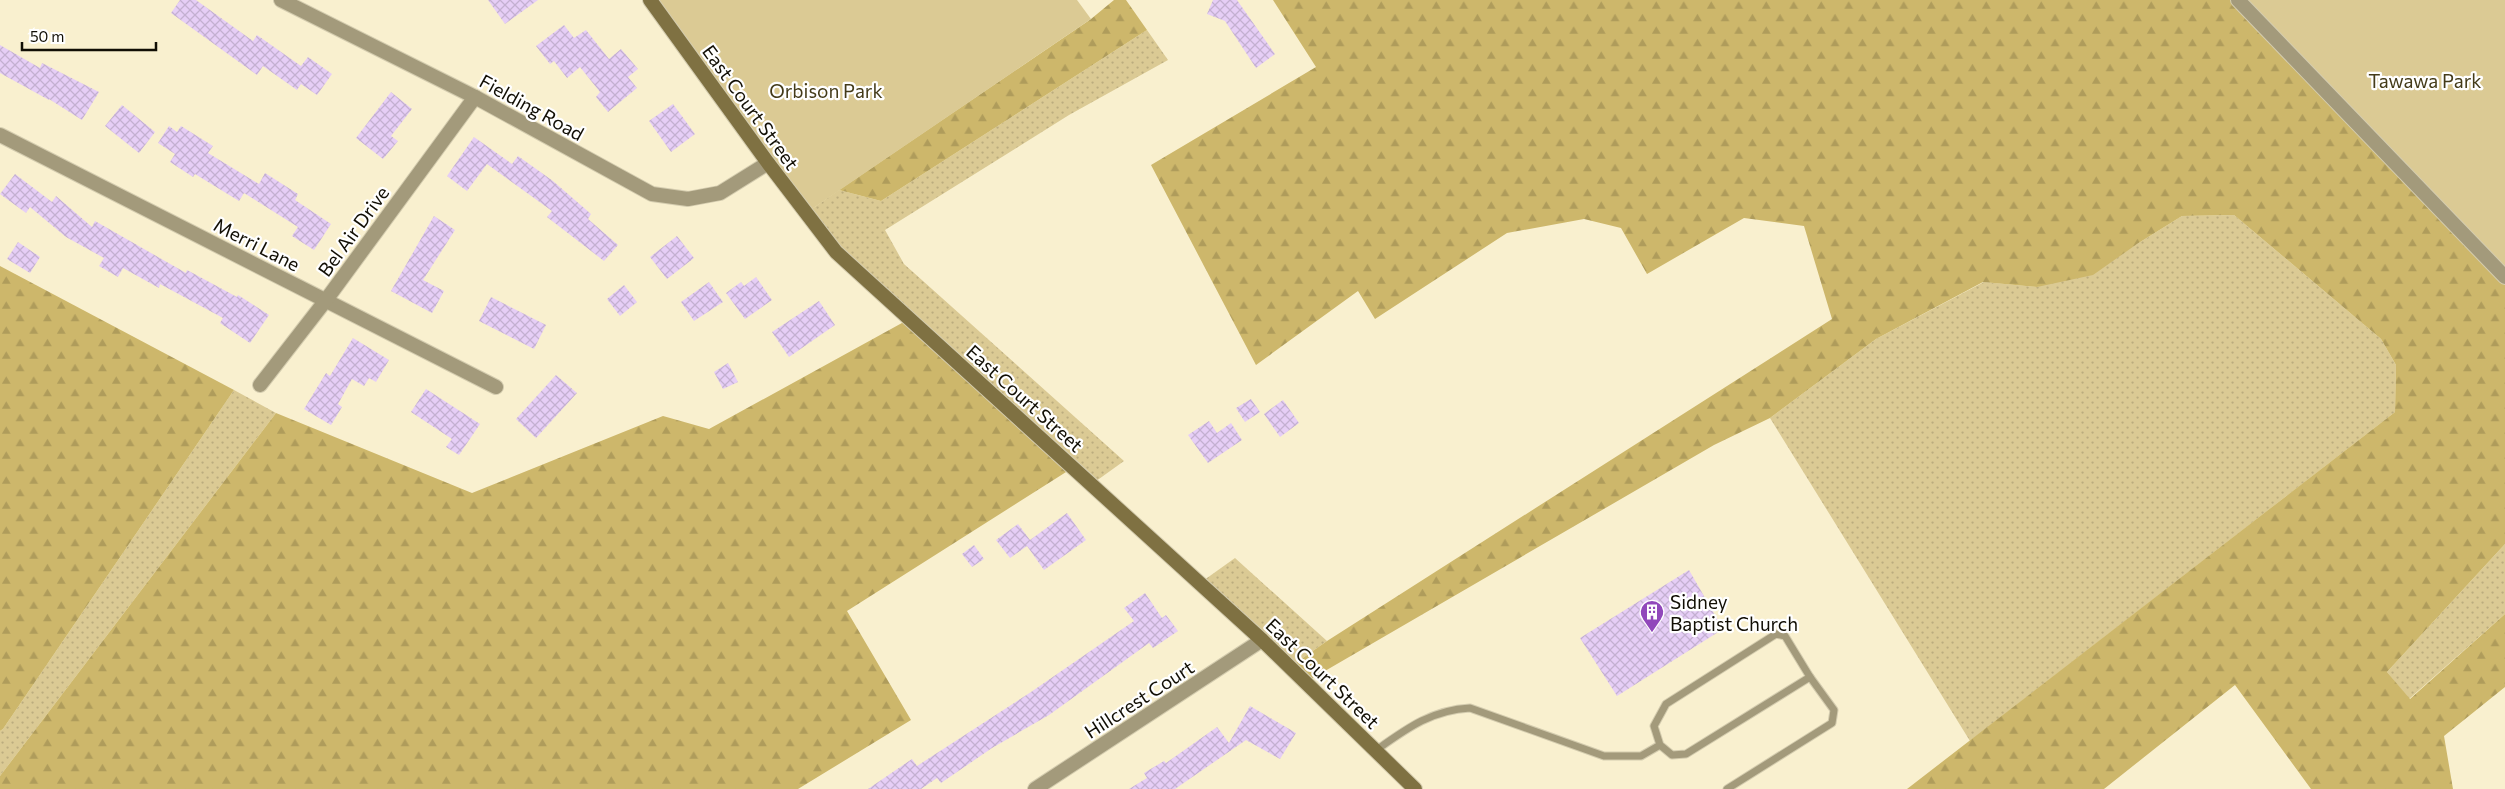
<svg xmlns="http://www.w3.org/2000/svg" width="2505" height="789" font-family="Commissioner,sans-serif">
  <defs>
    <pattern id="grass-dots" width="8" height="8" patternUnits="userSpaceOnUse" patternTransform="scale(1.25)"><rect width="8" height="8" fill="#dbca94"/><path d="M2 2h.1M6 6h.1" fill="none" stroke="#bbac7e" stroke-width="1.8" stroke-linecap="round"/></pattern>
    <pattern id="forest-firs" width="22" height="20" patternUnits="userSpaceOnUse" patternTransform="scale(1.25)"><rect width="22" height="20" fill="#cdb76b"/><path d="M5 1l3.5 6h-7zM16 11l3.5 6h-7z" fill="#af9c5b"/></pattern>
    <pattern id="building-cross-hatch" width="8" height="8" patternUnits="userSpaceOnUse" patternTransform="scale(1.25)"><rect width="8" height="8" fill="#e6cef6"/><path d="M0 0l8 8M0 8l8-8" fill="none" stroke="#c4b0d1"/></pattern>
  </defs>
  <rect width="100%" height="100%" fill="#f9f0cf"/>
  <g fill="url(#grass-dots)">
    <path d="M 1147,30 L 1168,60 L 1069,115 L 885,230 L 904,264 L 1124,461 L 1092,484 L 911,318 L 806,213 L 839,190 L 881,201 Z"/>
    <path d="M 2234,215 L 2381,339 L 2396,365 L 2395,412 L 1970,741 L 1770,418 L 1876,339 L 1984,282 L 2037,287 L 2137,244 L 2182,216 Z"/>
    <path d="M 234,390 L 276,413 L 0,776 L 0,731 L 3,729 Z"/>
    <path d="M 2505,544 L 2505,614 L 2409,699 L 2387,672 Z"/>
    <path d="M 1235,558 L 1327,641 L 1290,667 L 1200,583 Z"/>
  </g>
  <g fill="url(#forest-firs)">
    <path d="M 1114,0 L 1126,0 L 1147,30 L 881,201 L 839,190 L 1091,19 Z"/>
    <path d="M 1273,0 L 2238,0 L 2505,277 L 2505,544 L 2387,672 L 2410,699 L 2505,614 L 2505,687 L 2444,736 L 2453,789 L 2311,789 L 2235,685 L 2104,789 L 1907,789 L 2395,412 L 2396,365 L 2381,339 L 2234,215 L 2182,216 L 2137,244 L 2093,275 L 2037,287 L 1983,282 L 1876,339 L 1770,418 L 1714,445 L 1306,682 L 1290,667 L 1327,641 L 1832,319 L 1804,226 L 1744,218 L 1647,274 L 1621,228 L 1584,219 L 1507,233 L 1375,319 L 1358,291 L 1256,365 L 1151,165 L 1316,67 Z"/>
    <path d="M 0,266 L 234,390 L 3,729 L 0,731 Z"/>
    <path d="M 911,318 L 1074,467 L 847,611 L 911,720 L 798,789 L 0,789 L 0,776 L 276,413 L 472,493 L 663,416 L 709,429 Z"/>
  </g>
  <g fill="#dbca94">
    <path d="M 650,0 L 1077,0 L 1091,19 L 806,213 Z"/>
    <path d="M 2238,0 L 2505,0 L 2505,277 Z"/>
  </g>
  <g fill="url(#building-cross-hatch)">
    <path d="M 180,0 L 196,0 L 253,41 L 257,35 L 301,66 L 308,57 L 332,74 L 317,95 L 301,84 L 297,90 L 263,66 L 257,75 L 171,13 Z"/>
    <path d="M 488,0 L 538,0 L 505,24 Z"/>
    <path d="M 1213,0 L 1237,0 L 1275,54 L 1256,68 L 1225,21 L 1207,14 Z"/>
    <path d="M 564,25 L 574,38 L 586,30 L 609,59 L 621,49 L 638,69 L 628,77 L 637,88 L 608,112 L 596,97 L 600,92 L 580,67 L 567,78 L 554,61 L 550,64 L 536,46 Z"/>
    <path d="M 0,45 L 40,68 L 42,63 L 99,92 L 82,120 L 49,99 L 49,100 L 0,73 Z"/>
    <path d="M 391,92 L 412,109 L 391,136 L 398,141 L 383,159 L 356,138 Z"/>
    <path d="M 673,104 L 695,134 L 671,152 L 649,121 Z"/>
    <path d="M 122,105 L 155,132 L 139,153 L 105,126 Z"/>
    <path d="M 169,126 L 177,132 L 181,126 L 213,146 L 208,153 L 259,184 L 265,173 L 298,194 L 295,200 L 331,224 L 314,250 L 292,236 L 298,227 L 244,193 L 239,201 L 195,174 L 193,177 L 170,162 L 175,154 L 158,143 Z"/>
    <path d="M 474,137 L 512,164 L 518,156 L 553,181 L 591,214 L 588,219 L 618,245 L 604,261 L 547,217 L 552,211 L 487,164 L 467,191 L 447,176 Z"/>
    <path d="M 15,174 L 52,202 L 56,196 L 92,227 L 95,221 L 186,273 L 187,270 L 237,297 L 238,295 L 269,315 L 250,343 L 220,323 L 223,318 L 160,284 L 159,288 L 123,268 L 118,277 L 99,266 L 104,258 L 66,237 L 30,207 L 26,213 L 0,194 Z"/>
    <path d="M 434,216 L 455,230 L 423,280 L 444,291 L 432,313 L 391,291 Z"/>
    <path d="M 677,236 L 694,258 L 667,279 L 650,257 Z"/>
    <path d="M 18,242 L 40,257 L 30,273 L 7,259 Z"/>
    <path d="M 756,277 L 772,300 L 745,319 L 726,293 L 741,282 L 744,286 Z"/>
    <path d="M 709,282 L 723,302 L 694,321 L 681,302 Z"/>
    <path d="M 624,285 L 637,302 L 620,316 L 607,299 Z"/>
    <path d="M 491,297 L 546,325 L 534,349 L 479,321 Z"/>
    <path d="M 819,301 L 835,325 L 789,357 L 772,332 Z"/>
    <path d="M 353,338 L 389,360 L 376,382 L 369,378 L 364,386 L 352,379 L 338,404 L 342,407 L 331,425 L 304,409 L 326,373 L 330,376 Z"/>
    <path d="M 728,363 L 738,382 L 723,389 L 714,372 Z"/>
    <path d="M 556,375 L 577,393 L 536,438 L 516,419 Z"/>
    <path d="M 426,389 L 480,424 L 459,455 L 446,447 L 452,439 L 411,412 Z"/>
    <path d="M 1251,399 L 1260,412 L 1245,422 L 1236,408 Z"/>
    <path d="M 1283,400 L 1299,423 L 1280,437 L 1264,414 Z"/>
    <path d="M 1209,421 L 1217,433 L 1231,423 L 1242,440 L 1208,463 L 1188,435 Z"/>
    <path d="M 1067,513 L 1086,540 L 1044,570 L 1027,546 L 1010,558 L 996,540 L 1018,524 L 1030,540 Z"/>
    <path d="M 974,545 L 984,559 L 972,567 L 962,554 Z"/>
    <path d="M 1689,570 L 1723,629 L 1617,696 L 1580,638 Z"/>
    <path d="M 1145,593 L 1162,618 L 1166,615 L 1178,631 L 1153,648 L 1149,643 L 1049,715 L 992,748 L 941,783 L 937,778 L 921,789 L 868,789 L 912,759 L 917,766 L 1031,692 L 1134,621 L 1124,608 Z"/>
    <path d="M 1250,706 L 1296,733 L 1280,759 L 1246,740 L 1175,789 L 1129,789 L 1147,778 L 1144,773 L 1164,761 L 1166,763 L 1217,727 L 1229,743 Z"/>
  </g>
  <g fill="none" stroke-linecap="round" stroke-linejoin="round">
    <g stroke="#d4ccaf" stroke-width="9">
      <g id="service">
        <path d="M 1375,751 C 1406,729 1431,710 1470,708 L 1604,756 L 1641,756 L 1660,745 L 1672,755 L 1686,754 L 1810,677 L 1785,636 L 1776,634 L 1666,704 L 1654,726 L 1660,745"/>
        <path d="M 1727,789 L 1832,723 L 1834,710 L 1810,677"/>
      </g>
    </g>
    <g stroke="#d4ccaf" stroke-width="16">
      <g id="minor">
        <path d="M 281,0 L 475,97 L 652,194 L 688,199 L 720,193 L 768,163"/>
        <path d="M 2238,0 L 2505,277"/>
        <path d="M 0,135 L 496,387"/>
        <path d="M 260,385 L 326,300 L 475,97"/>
        <path d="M 1035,789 L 1262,640"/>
      </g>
    </g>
    <g stroke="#d4ccaf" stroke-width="16">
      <path id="secondary" d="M 650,0 L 768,163 L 836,252 L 1262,640 L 1415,789"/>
    </g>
    <use href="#service" stroke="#a39a7b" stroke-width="7"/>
    <use href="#minor" stroke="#a39a7b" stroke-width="14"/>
    <use href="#secondary" stroke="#7f7142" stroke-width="14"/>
  </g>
  <defs>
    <g id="building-pin" transform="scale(1.25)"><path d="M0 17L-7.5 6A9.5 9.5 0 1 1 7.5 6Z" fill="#9148bb" stroke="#fff"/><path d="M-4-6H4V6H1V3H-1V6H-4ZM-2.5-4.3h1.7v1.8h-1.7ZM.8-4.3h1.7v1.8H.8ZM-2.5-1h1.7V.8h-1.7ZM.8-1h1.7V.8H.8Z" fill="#fff"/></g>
  </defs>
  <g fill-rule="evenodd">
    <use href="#building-pin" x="1652" y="612"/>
  </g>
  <g text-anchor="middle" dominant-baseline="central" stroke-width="4.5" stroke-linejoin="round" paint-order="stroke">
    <g font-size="19" fill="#443b19" stroke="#fff">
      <text x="2425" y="80">Tawawa Park</text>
      <text x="826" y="90">Orbison Park</text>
    </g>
    <g font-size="19" fill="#110e04" stroke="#fff">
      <text transform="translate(532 107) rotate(29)">Fielding Road</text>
      <text transform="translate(751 107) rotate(54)">East Court Street</text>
      <text transform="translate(353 231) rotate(-54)">Bel Air Drive</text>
      <text transform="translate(257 244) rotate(27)">Merri Lane</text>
      <text transform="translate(1025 398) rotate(42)">East Court Street</text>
      <text transform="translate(1323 673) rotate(44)">East Court Street</text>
      <text transform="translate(1139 699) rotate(-33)">Hillcrest Court</text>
    </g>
    <g font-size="19" fill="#110e04" stroke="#fff" text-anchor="start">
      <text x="1670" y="601">Sidney<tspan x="1670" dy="22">Baptist Church</tspan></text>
    </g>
  </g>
  <path d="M22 42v8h134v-8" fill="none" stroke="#110e04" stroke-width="2.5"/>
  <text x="30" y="42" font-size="15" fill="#110e04" stroke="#ffffff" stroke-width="4" paint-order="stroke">50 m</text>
</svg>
